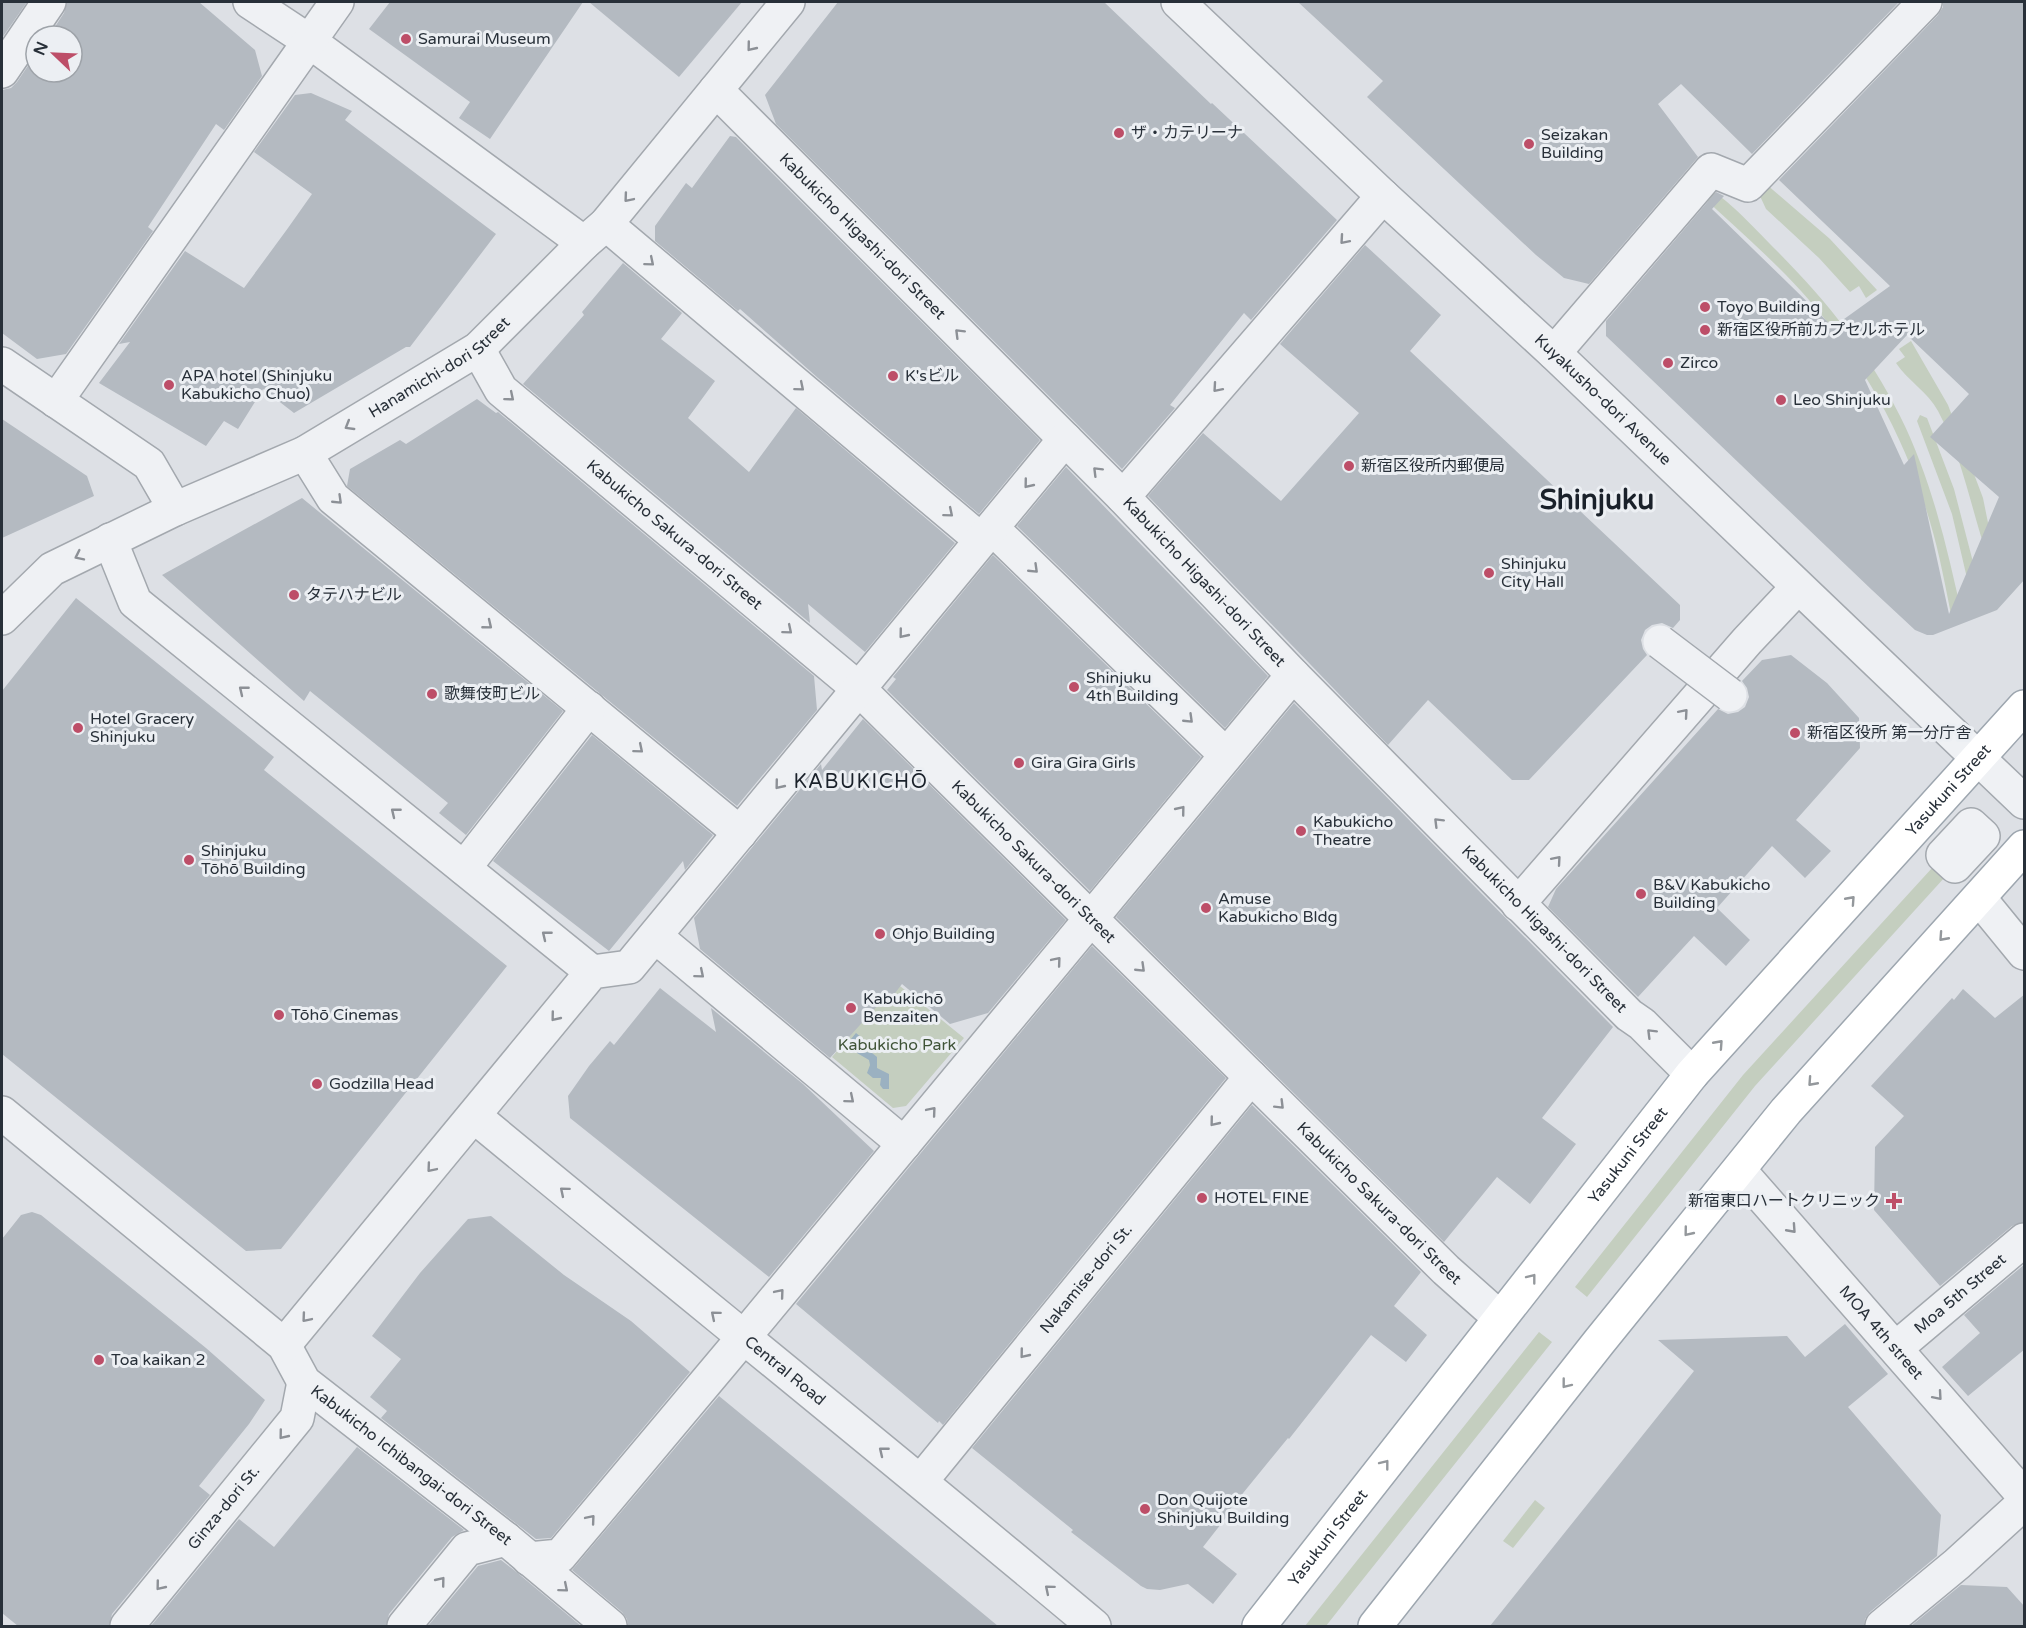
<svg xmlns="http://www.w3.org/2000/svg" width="2026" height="1628" font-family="'Varela Round','Noto Sans JP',sans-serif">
  <rect width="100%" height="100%" fill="#dde0e5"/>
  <g fill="#c4cebf">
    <path d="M 1766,184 L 1830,239 L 1877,290 L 1866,298 L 1859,286 L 1850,292 L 1819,258 L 1766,209 L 1760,196 Z"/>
    <path d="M 1712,191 C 1730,201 1759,233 1775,249 C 1825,299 1869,353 1900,416 C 1932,480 1948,551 1963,620 L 1953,624 C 1946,590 1940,555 1930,522 C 1906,440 1865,364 1809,300 C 1776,262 1737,229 1701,195 Z"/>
    <path d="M 1911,341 L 1948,405 L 1983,498 L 2004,602 C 1997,583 1990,565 1984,546 C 1970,502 1960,452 1938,411 C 1928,392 1908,381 1896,363 L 1905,357 L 1899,349 Z"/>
    <path d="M 1920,415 L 1927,418 L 1954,489 L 1980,589 L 1970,591 L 1952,514 L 1917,421 Z"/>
    <path d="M 1943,856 L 1955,866 L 1755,1086 L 1587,1297 L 1575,1287 L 1743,1075 Z"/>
    <path d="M 868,960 L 964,1038 L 906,1106 L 893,1108 L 832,1057 L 850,1036 L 824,1013 Z"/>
    <path d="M 1539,1332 L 1552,1342 L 1548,1347 L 1348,1598 L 1326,1626 L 1305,1626 Z"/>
    <path d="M 1535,1500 L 1545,1508 L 1513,1548 L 1503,1541 Z"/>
  </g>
  <path fill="#9bb1c1" d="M 856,1033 L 862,1038 L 859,1043 L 866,1052 L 872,1053 L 877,1057 L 877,1068 L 889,1074 L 889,1089 L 883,1089 L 880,1085 L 881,1078 L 873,1078 L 867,1073 L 870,1065 L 869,1060 L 857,1053 L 857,1044 L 851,1039 Z"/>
  <g fill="#b4bac1" fill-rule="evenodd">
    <path d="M 2,2 L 27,2 L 2,38 Z"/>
    <path d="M 67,2 L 199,2 L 255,50 L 262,76 L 224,130 L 216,124 L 148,227 L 153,231 L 66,354 L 37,359 L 2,333 L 2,90 L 11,88 L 17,82 L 36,54 L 36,72 L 72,72 L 72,36 L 49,36 L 64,13 Z"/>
    <path d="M 390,2 L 583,2 L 490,139 L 459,118 L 470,102 L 369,29 Z"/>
    <path d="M 589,2 L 742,2 L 679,77 Z"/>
    <path d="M 838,2 L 1104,2 L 1211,104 L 1212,103 L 1337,220 L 1251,320 L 1244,313 L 1170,405 L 1175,408 L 1122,469 L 776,124 L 765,95 Z"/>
    <path d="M 1298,2 L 1899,2 L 1752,154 L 1681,84 L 1658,104 L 1698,157 L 1589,284 L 1564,278 L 1536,255 L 1367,97 L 1383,81 Z"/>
    <path d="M 1943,2 L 2025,2 L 2025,579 L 1997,610 L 1933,635 L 1927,635 L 1915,630 L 1872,590 L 1606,336 L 1606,321 L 1716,192 L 1724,196 L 1712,209 L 1833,327 L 1890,286 L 1779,180 L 1938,15 L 1943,7 ZM 1907,335 L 1969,394 L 1930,437 L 1999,497 L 1949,614 L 1914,454 L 1904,465 L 1865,380 Z"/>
    <path d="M 311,93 L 352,111 L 345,120 L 496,234 L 410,347 L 406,347 L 294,413 L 263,389 L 238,429 L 224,421 L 206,446 L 99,383 L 130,342 L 119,344 L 185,251 L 244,288 L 288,228 L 312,194 L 254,152 L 295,95 Z"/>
    <path d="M 730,136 L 736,137 L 1040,440 L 979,514 L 818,378 L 740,309 L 738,311 L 655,241 L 655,226 L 686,183 L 692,188 Z"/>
    <path d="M 1365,245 L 1441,315 L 1410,351 L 1680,605 L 1680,620 L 1673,628 L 1662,623 L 1652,625 L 1645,630 L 1641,640 L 1643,649 L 1647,655 L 1529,780 L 1512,780 L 1428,700 L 1388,745 L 1148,496 L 1203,433 L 1281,501 L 1359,413 L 1280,344 Z"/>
    <path d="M 623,263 L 682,313 L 661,339 L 715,381 L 688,418 L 749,472 L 796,408 L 955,543 L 865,652 L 808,604 L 810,623 L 523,384 L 584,315 L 582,312 Z"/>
    <path d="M 477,399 L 496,413 L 498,412 L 814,676 L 817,710 L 737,806 L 347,486 L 350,469 L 400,440 L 406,444 Z"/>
    <path d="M 2,419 L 87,476 L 94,496 L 2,538 Z"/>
    <path d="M 1066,467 L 1268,676 L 1225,728 L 1017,526 Z"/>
    <path d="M 302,498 L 563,711 L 466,835 L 439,813 L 448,803 L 310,691 L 304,701 L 162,575 Z"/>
    <path d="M 993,555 L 1201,757 L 1090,891 L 887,690 L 896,679 L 893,677 Z"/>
    <path d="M 76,598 L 274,757 L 264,770 L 507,966 L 281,1249 L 246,1251 L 2,1054 L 2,691 Z"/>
    <path d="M 1791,655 L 1827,683 L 1859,718 L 1860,748 L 1796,820 L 1831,851 L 1805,878 L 1772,846 L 1717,908 L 1750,940 L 1726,966 L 1694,936 L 1638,997 L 1548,907 L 1556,889 L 1718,709 L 1728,714 L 1738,712 L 1745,707 L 1749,697 L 1747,688 L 1742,681 L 1762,660 Z"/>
    <path d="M 1294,703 L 1613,1027 L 1542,1118 L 1576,1144 L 1530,1204 L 1497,1177 L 1444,1242 L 1116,917 Z"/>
    <path d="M 863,719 L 1066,920 L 988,1013 L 950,1024 L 902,984 L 892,997 L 889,993 L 830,1058 L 700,949 L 694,918 L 821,764 L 822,770 Z"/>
    <path d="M 592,735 L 713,835 L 685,870 L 683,861 L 609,951 L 493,861 Z"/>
    <path d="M 1092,946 L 1226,1078 L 943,1425 L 939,1421 L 938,1423 L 796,1304 Z"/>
    <path d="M 660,988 L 716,1032 L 711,1008 L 803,1084 L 874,1151 L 769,1277 L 570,1118 L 568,1096 L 589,1066 L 610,1041 L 614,1045 Z"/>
    <path d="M 1963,989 L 1995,1018 L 2025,994 L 2025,1222 L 2012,1226 L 1940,1286 L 1874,1210 L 1875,1147 L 1904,1116 L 1871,1086 L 1952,998 L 1954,1000 Z"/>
    <path d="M 1252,1105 L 1421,1272 L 1394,1306 L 1427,1335 L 1406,1362 L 1371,1335 L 1289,1439 L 1288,1438 L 1226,1514 L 1228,1515 L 1203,1547 L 1237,1574 L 1213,1604 L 1188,1584 L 1160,1590 L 1147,1589 L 1141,1586 L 1071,1532 L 1073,1530 L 972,1448 Z"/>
    <path d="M 32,1212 L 41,1215 L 206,1348 L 265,1400 L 249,1424 L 199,1486 L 210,1495 L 112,1614 L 109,1626 L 18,1626 L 2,1613 L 2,1239 L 21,1215 Z"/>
    <path d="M 491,1216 L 564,1275 L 631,1321 L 690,1372 L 551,1538 L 536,1539 L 381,1418 L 387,1411 L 370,1397 L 401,1359 L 372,1336 L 420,1273 L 468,1219 Z"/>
    <path d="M 2025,1264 L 2025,1349 L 1968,1396 L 1942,1367 L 1980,1333 L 1964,1315 Z"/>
    <path d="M 1845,1324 L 1888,1374 L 1848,1407 L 1941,1515 L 1937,1556 L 1870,1612 L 1865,1619 L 1864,1626 L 1490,1626 L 1694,1371 L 1658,1340 L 1787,1336 L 1805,1357 Z"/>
    <path d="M 719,1396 L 847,1501 L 998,1626 L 628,1626 L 627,1619 L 622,1612 L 572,1570 Z"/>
    <path d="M 357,1447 L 464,1530 L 452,1537 L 389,1614 L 386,1626 L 151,1626 L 239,1519 L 274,1547 Z"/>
    <path d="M 501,1560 L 514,1570 L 581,1626 L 428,1626 L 478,1566 Z"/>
    <path d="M 1961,1585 L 2007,1587 L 2025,1607 L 2025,1626 L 1911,1626 Z"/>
  </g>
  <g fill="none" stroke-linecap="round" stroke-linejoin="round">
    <g stroke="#a3a8ae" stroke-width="36">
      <g id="pedestrian">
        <path d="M 1971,825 L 1983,836 L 1955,866 L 1943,855 Z"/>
        <path d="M 529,1559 L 560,1556 L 743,1338"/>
      </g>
    </g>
    <g stroke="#a3a8ae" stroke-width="36">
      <g id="minor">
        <path d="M 250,2 L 309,41 L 584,243"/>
        <path d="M 2,71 L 49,2"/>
        <path id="s1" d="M 716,90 L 1123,497 L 1293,675 L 1629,1015 L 1642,1024 L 1692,1074"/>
        <path d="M 606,224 L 981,540"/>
        <path id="s2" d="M 478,349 L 501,390 L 859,689 L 1446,1270 L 1500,1318"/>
        <path d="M 1554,353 L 1711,170 L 1748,185 L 1925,2"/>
        <path d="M 2,364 L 149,464 L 175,509"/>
        <path d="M 56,401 L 337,2"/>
        <path d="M 305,453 L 333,498 L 740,833"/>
        <path d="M 1123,497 L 1383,196"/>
        <path d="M 992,528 L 1226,755"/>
        <path d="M 110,540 L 135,602 L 592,972"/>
        <path id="s3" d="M 2,618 L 52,569 L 175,509 L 305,453 L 478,349 L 584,243 L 606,224 L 788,2"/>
        <path d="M 464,868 L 589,708"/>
        <path d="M 1979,898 L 2024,953"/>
        <path d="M 1518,904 L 1747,641 L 1798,587"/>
        <path d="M 655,936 L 904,1144"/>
        <path id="s4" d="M 2,1113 L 284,1345 L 304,1382 L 506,1539 L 610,1626"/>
        <path id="s5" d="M 474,1116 C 681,1287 889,1454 1094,1626"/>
        <path id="s6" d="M 1739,1170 L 2024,1496"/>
        <path d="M 743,1338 L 1293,675"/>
        <path d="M 284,1345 L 592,972 L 629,967 L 1065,439"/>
        <path id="s7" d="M 1896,1348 L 2024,1240"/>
        <path id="s8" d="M 921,1481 L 1251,1077"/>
        <path id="s9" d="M 127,1626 L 297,1418 L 304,1382"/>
        <path d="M 404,1626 L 467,1549 L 506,1539"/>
        <path d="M 1882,1626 L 1957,1564 L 2024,1503"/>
      </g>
    </g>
    <g stroke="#a3a8ae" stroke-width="36">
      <g id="tertiary">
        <path id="s10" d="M 1178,2 L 1383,196 L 1554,353 L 2024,802"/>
      </g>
    </g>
    <g stroke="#9da6af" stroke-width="36">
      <g id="primary">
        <path id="s11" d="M 1259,1626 L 1692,1074 L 2024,707"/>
        <path d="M 1375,1626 L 1599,1342 L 1786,1111 L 2024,847"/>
      </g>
    </g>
    <use href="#pedestrian" stroke="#eff1f4" stroke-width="33"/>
    <use href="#minor" stroke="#eff1f4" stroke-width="33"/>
    <use href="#tertiary" stroke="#eff1f4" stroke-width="33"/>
    <use href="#primary" stroke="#fff" stroke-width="33"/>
    <g stroke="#a3a8ae" stroke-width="36" stroke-linecap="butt">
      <path id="pedestrian-bridge" d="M 1660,642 L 1730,695"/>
    </g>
    <use href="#pedestrian-bridge" stroke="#eff1f4" stroke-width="33"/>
  </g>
  <defs><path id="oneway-chevron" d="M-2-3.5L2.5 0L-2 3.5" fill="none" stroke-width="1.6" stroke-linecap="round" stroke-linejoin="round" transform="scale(1.5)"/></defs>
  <g stroke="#8c9096">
    <use href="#oneway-chevron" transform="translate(751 47) rotate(129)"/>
    <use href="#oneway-chevron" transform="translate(628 198) rotate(130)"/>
    <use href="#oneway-chevron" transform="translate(1344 240) rotate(131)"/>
    <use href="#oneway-chevron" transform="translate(650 262) rotate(40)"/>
    <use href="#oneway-chevron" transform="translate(959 333) rotate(-135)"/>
    <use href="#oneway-chevron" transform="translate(800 387) rotate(40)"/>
    <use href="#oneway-chevron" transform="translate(1217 388) rotate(131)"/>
    <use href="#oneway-chevron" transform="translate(510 397) rotate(40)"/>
    <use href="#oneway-chevron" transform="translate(349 426) rotate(149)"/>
    <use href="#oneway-chevron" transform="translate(1097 471) rotate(-135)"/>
    <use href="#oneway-chevron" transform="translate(1028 484) rotate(129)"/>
    <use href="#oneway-chevron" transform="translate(338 500) rotate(44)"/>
    <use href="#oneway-chevron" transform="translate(949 513) rotate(40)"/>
    <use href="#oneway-chevron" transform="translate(79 556) rotate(154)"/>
    <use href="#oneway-chevron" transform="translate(1034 569) rotate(44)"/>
    <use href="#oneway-chevron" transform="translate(488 625) rotate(39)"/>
    <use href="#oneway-chevron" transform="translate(788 630) rotate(40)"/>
    <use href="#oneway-chevron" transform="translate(903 634) rotate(129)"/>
    <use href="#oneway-chevron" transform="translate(243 690) rotate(-141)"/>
    <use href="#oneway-chevron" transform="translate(1684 713) rotate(-49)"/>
    <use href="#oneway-chevron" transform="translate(1189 719) rotate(44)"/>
    <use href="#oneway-chevron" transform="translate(639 749) rotate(40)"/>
    <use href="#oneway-chevron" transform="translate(779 785) rotate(129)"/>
    <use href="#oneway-chevron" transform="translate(1181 810) rotate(-51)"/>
    <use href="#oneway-chevron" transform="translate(395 812) rotate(-141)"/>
    <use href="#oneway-chevron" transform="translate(1438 822) rotate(-135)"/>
    <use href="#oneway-chevron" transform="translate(1557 860) rotate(-49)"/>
    <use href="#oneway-chevron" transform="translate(546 935) rotate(-141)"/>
    <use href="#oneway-chevron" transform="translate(1057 961) rotate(-50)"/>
    <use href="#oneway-chevron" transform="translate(1141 968) rotate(44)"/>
    <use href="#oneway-chevron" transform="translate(700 974) rotate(40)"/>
    <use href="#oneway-chevron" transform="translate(555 1017) rotate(129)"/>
    <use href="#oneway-chevron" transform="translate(1651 1033) rotate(-135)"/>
    <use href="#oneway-chevron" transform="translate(850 1099) rotate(40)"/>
    <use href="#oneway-chevron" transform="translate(1280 1105) rotate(45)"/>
    <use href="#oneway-chevron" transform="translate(932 1111) rotate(-50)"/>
    <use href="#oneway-chevron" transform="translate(1214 1122) rotate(129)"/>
    <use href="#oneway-chevron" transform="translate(431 1168) rotate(130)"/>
    <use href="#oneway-chevron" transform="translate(564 1191) rotate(-140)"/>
    <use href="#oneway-chevron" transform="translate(1792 1229) rotate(48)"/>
    <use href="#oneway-chevron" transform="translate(780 1293) rotate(-50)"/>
    <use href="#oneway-chevron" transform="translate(715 1315) rotate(-140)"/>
    <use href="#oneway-chevron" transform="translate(306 1318) rotate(130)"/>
    <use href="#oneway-chevron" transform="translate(1024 1354) rotate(129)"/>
    <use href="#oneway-chevron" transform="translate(1938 1396) rotate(49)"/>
    <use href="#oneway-chevron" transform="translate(283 1435) rotate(129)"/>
    <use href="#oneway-chevron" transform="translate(883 1451) rotate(-141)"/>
    <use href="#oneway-chevron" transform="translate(591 1519) rotate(-50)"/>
    <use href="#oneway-chevron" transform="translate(441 1581) rotate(-51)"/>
    <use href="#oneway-chevron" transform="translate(160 1586) rotate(129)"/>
    <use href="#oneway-chevron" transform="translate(564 1588) rotate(40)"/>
    <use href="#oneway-chevron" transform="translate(1049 1589) rotate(-140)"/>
  </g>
  <g stroke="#94989c">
    <use href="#oneway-chevron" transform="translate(1851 900) rotate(-48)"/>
    <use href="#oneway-chevron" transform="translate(1943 937) rotate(132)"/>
    <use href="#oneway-chevron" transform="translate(1719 1044) rotate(-48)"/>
    <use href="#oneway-chevron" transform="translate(1812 1082) rotate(132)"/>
    <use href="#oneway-chevron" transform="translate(1688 1232) rotate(129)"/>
    <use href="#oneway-chevron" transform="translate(1532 1278) rotate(-52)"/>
    <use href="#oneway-chevron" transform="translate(1566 1384) rotate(128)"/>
    <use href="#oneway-chevron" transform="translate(1385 1464) rotate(-52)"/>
  </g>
  <g fill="#bd4e68" stroke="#eceff3" stroke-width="2">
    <circle cx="406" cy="39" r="6"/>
    <circle cx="1119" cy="133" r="6"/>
    <circle cx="1529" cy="144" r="6"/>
    <circle cx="1705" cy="307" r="6"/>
    <circle cx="1705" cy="330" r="6"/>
    <circle cx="1668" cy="363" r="6"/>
    <circle cx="893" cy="376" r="6"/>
    <circle cx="169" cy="385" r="6"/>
    <circle cx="1781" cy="400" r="6"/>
    <circle cx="1349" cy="466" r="6"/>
    <circle cx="1489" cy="573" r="6"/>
    <circle cx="294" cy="595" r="6"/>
    <circle cx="1074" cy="687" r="6"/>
    <circle cx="432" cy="694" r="6"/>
    <circle cx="78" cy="728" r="6"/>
    <circle cx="1795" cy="733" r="6"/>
    <circle cx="1019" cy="763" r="6"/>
    <circle cx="1301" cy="831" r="6"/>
    <circle cx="189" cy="860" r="6"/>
    <circle cx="1641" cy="894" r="6"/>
    <circle cx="1206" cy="908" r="6"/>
    <circle cx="880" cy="934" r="6"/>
    <circle cx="851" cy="1008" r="6"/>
    <circle cx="279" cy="1015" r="6"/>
    <circle cx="317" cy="1084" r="6"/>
    <circle cx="1202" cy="1198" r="6"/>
    <path d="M1891 1192h6v6h6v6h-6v6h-6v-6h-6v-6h6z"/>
    <circle cx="99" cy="1360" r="6"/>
    <circle cx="1145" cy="1509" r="6"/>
  </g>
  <g text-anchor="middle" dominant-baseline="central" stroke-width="6" stroke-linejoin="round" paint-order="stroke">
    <g font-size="16" fill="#283039" stroke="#eceff3" text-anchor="start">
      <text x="418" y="39">Samurai Museum</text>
      <text x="1131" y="133">ザ・カテリーナ</text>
      <text x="1541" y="135">Seizakan<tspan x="1541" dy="18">Building</tspan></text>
      <text x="1717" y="307">Toyo Building</text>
      <text x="1717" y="330">新宿区役所前カプセルホテル</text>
      <text x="1680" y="363">Zirco</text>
      <text x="181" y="376">APA hotel (Shinjuku<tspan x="181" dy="18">Kabukicho Chuo)</tspan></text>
      <text x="905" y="376">K'sビル</text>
      <text x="1793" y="400">Leo Shinjuku</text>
      <text x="1361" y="466">新宿区役所内郵便局</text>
      <text x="1501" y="564">Shinjuku<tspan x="1501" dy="18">City Hall</tspan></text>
      <text x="306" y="595">タテハナビル</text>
      <text x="1086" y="678">Shinjuku<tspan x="1086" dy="18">4th Building</tspan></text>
      <text x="444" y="694">歌舞伎町ビル</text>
      <text x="90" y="719">Hotel Gracery<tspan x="90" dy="18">Shinjuku</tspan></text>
      <text x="1807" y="733">新宿区役所 第一分庁舎</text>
      <text x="1031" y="763">Gira Gira Girls</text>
      <text x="1313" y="822">Kabukicho<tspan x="1313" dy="18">Theatre</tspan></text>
      <text x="201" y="851">Shinjuku<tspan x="201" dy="18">Tōhō Building</tspan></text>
      <text x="1653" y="885">B&amp;V Kabukicho<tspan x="1653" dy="18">Building</tspan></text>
      <text x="1218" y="899">Amuse<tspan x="1218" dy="18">Kabukicho Bldg</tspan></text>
      <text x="892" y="934">Ohjo Building</text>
      <text x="863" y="999">Kabukichō<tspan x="863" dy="18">Benzaiten</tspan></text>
      <text x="291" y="1015">Tōhō Cinemas</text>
      <text x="329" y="1084">Godzilla Head</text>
      <text x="1214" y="1198">HOTEL FINE</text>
      <text x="1880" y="1201" text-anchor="end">新宿東口ハートクリニック</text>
      <text x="111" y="1360">Toa kaikan 2</text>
      <text x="1157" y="1500">Don Quijote<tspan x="1157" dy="18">Shinjuku Building</tspan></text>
    </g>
    <g font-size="16" fill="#283039" stroke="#eceff3">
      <text stroke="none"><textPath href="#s1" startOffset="207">Kabukicho Higashi-dori Street</textPath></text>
      <text stroke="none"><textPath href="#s3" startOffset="508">Hanamichi-dori Street</textPath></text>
      <text stroke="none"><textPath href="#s10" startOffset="582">Kuyakusho-dori Avenue</textPath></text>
      <text stroke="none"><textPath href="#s2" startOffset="273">Kabukicho Sakura-dori Street</textPath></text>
      <text stroke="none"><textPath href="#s1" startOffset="693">Kabukicho Higashi-dori Street</textPath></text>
      <text stroke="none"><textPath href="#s11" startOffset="1084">Yasukuni Street</textPath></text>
      <text stroke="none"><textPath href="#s2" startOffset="759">Kabukicho Sakura-dori Street</textPath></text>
      <text stroke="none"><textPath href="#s1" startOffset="1179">Kabukicho Higashi-dori Street</textPath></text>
      <text stroke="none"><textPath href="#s11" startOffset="598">Yasukuni Street</textPath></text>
      <text stroke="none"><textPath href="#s2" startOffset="1245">Kabukicho Sakura-dori Street</textPath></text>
      <text stroke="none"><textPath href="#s8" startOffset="261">Nakamise-dori St.</textPath></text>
      <text stroke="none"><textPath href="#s7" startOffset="84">Moa 5th Street</textPath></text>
      <text stroke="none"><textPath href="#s6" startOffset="216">MOA 4th street</textPath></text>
      <text stroke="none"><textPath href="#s5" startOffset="402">Central Road</textPath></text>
      <text stroke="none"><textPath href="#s4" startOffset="543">Kabukicho Ichibangai-dori Street</textPath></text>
      <text stroke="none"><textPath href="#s9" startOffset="153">Ginza-dori St.</textPath></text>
      <text stroke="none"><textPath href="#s11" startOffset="112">Yasukuni Street</textPath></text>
    </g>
    <g font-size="16" fill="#3f5337" stroke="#eceff3">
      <text x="897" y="1045">Kabukicho Park</text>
    </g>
    <g font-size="20" letter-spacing="1.5" fill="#1a212a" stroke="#eceff3">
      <text x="861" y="782">KABUKICHŌ</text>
    </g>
    <g font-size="28" font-weight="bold" fill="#1a212a" stroke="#eceff3">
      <text x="1597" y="500">Shinjuku</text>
    </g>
  </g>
  <rect width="2026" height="1628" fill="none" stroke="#283039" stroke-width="6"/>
  <g transform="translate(54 54) rotate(293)"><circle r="28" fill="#eceff3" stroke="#9ea3a9" stroke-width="1.5"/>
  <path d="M0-4.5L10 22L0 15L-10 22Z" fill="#bd4e68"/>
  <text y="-9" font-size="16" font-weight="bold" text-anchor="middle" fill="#283039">N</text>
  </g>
</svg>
